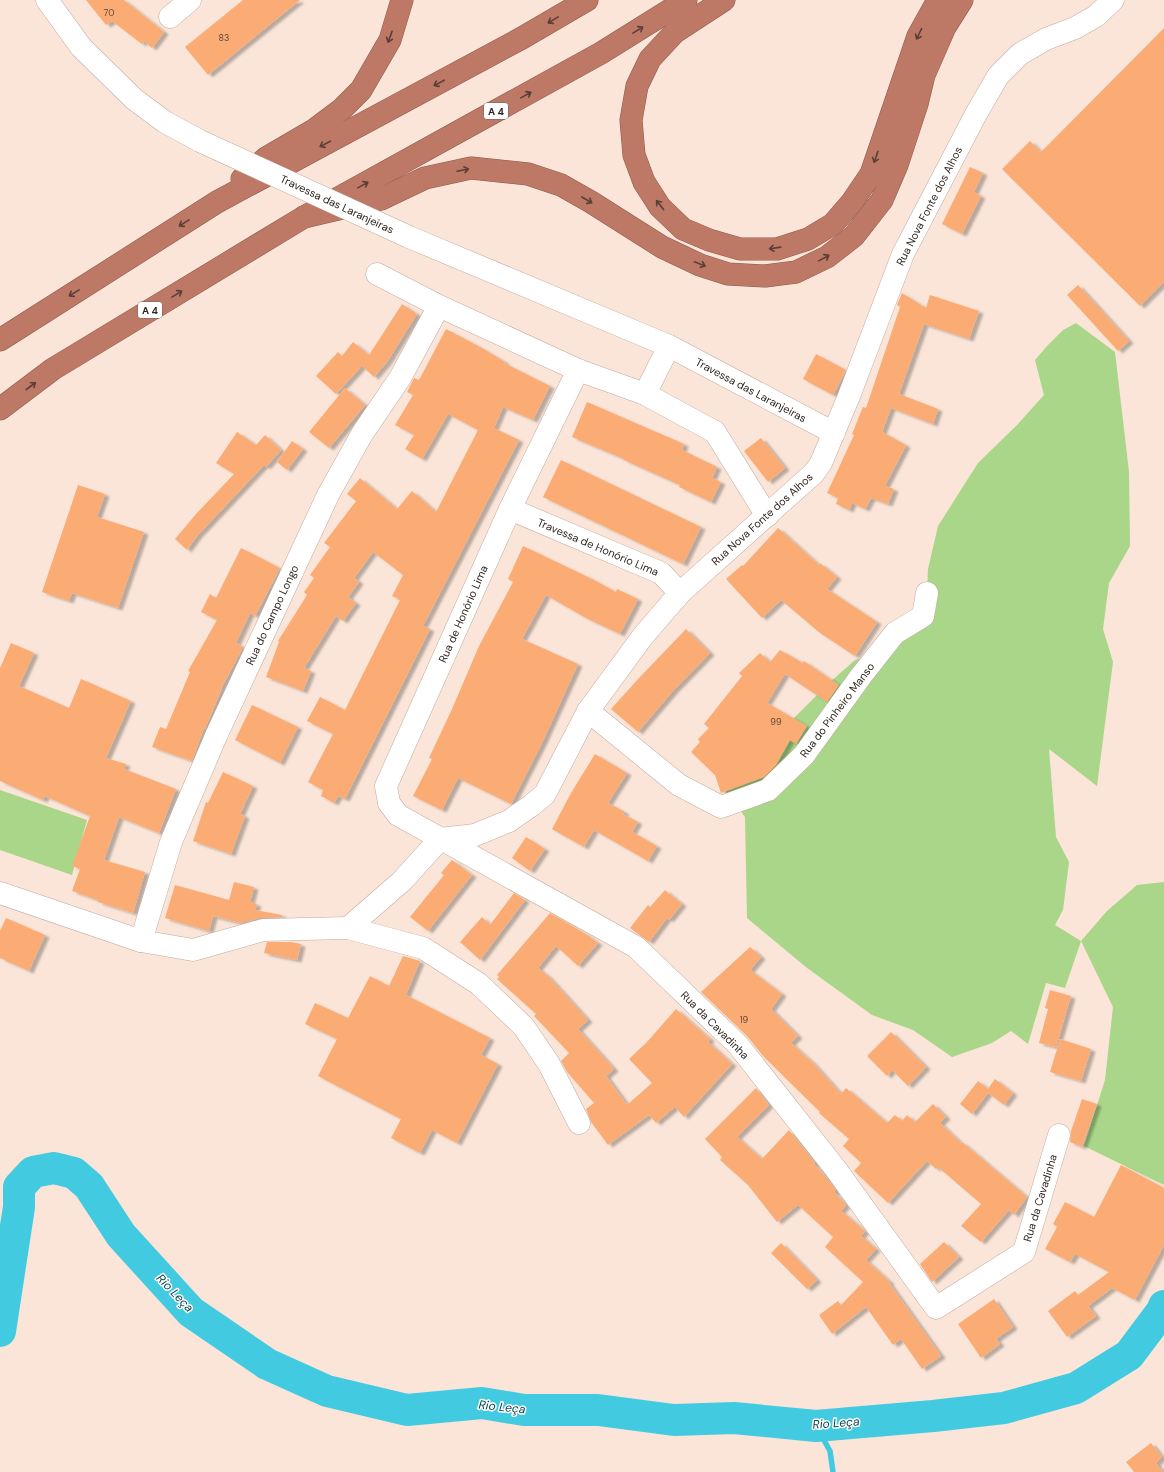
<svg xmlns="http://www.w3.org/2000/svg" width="1164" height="1472" font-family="'DM Sans',sans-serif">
  <defs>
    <filter id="shadow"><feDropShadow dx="4.5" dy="2.5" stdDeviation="1" flood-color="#0004"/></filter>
  </defs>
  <rect width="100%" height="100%" fill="#fbe5d8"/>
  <g fill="#a9d688">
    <path d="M 1076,323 L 1115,352 L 1129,472 L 1130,546 L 1109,583 L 1103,629 L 1113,662 L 1097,786 L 1049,749 L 1056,837 L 1069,862 L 1063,910 L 1055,925 L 1081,941 L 1107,911 L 1137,885 L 1164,882 L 1164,1185 L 1084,1146 L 1105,1080 L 1113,1007 L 1081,941 L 1065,988 L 1046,983 L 1028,1044 L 1011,1031 L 992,1043 L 952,1057 L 913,1030 L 872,1015 L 807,968 L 747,918 L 745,817 L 717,780 L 791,721 L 829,683 L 855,660 L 880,653 L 927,593 L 928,569 L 938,526 L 978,463 L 1017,425 L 1044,395 L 1035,360 L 1048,345 L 1063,330 Z"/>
    <path d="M 0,790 L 87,820 L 72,875 L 0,850 Z"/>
  </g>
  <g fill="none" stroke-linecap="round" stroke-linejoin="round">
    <path stroke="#42cbe0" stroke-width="5.5" d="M 816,1426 L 830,1451 L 833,1472"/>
    <path stroke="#42cbe0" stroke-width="32" d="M 0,1331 L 19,1207 L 19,1187 L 33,1172 L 54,1168 L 74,1173 L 89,1186 L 121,1235 L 191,1312 L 267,1364 L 327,1391 L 407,1410 L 482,1403 L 524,1410 L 598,1410 L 674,1420 L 734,1418 L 816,1426 L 933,1416 L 1004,1408 L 1076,1388 L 1129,1355 L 1162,1311 L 1164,1306"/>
  </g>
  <g fill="#fbac74" filter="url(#shadow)">
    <path d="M 86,0 L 124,0 L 164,32 L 152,48 L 144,41 L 142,44 L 112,21 L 106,25 Z"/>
    <path d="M 243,0 L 300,0 L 208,75 L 185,47 Z"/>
    <path d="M 1164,28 L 1164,282 L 1140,306 L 1002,169 L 1030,141 L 1041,152 Z"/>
    <path d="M 970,167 L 983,173 L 974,192 L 981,196 L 962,234 L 942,224 Z"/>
    <path d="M 1078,285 L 1129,341 L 1118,351 L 1067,295 Z"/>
    <path d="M 902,293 L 926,308 L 930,295 L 979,311 L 969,339 L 924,324 L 899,394 L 938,409 L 933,424 L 891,408 L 882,432 L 906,445 L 885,486 L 894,489 L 888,504 L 871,498 L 865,509 L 852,503 L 849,510 L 836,504 L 838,498 L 827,493 L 854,435 L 852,434 L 863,407 L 866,408 L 900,307 L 897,305 Z"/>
    <path d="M 402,304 L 417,314 L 387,362 L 374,377 L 362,366 L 336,394 L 316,376 L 338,352 L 342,356 L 353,342 L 369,355 Z"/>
    <path d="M 446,329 L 482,348 L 505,362 L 504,363 L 550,386 L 533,420 L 503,407 L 494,428 L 519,440 L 423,626 L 430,629 L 345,799 L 338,796 L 334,803 L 321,796 L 323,790 L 308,782 L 333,734 L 307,721 L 320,697 L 345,710 L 400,600 L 392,596 L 403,575 L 373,552 L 354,578 L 359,582 L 348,597 L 356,603 L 343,621 L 336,616 L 304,668 L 311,671 L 303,691 L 266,677 L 279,642 L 278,641 L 307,595 L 304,592 L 314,578 L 310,575 L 330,547 L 324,543 L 356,501 L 347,494 L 360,478 L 397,509 L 412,491 L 436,512 L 478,430 L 448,414 L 422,459 L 405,449 L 414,435 L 395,425 L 413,395 L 407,392 L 414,378 L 419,380 Z"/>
    <path d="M 816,354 L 846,370 L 833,395 L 803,379 Z"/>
    <path d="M 345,388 L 365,405 L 329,448 L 309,432 Z"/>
    <path d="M 587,402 L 684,444 L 682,450 L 717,467 L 712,478 L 721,482 L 711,502 L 679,487 L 680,485 L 624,460 L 624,459 L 572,437 Z"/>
    <path d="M 237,432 L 256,445 L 265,435 L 281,450 L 266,467 L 264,465 L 197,536 L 187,550 L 175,539 L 196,514 L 234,474 L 216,463 Z"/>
    <path d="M 761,438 L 785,468 L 768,482 L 744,451 Z"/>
    <path d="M 292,441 L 303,449 L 287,470 L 277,462 Z"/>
    <path d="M 561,460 L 701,527 L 683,564 L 543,497 Z"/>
    <path d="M 78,485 L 105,494 L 97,517 L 144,532 L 118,608 L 72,593 L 69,601 L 42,592 Z"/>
    <path d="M 778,528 L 819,565 L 820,563 L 837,577 L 827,589 L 877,622 L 855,656 L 820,633 L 781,600 L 762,618 L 726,579 L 742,565 L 743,566 Z"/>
    <path d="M 523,546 L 592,579 L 616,592 L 617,589 L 638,599 L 620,634 L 586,618 L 546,595 L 522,639 L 578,664 L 542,743 L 511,804 L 458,778 L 442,810 L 413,796 L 432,759 L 429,758 L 452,709 L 479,646 L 513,582 L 508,579 Z"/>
    <path d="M 241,548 L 280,568 L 255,616 L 250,613 L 236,643 L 243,647 L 223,685 L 205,729 L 204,728 L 192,761 L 152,747 L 160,727 L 166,729 L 190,672 L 188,671 L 217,620 L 201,612 L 210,594 L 216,598 Z"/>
    <path d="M 686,629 L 710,653 L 673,691 L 638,732 L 611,709 L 639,678 Z"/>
    <path d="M 11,643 L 34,653 L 19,686 L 69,708 L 81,679 L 131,701 L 106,758 L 126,764 L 124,769 L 176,789 L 159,833 L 119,817 L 104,860 L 145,872 L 133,913 L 98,902 L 98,900 L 72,891 L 80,869 L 72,866 L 90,816 L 45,796 L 43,800 L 0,781 L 0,668 Z"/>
    <path d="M 780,650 L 803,663 L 804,661 L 839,685 L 827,702 L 785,674 L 767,703 L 807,726 L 796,744 L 790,740 L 776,765 L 764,777 L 721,793 L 715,775 L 691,752 L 700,742 L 698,739 L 709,728 L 704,724 L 742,676 L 739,673 L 760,653 L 770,662 Z"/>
    <path d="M 252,705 L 298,727 L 280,763 L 235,740 Z"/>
    <path d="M 595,754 L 627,773 L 608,803 L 625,812 L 623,814 L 638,822 L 632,832 L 657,846 L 648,861 L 594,830 L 584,847 L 552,829 L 571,793 Z"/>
    <path d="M 223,772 L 253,786 L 240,814 L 245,816 L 231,854 L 193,841 L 206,802 L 208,803 Z"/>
    <path d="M 526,837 L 545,849 L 530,871 L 512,858 Z"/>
    <path d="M 452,860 L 472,875 L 428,931 L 410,917 L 444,875 L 441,873 Z"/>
    <path d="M 234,882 L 254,887 L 250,902 L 257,904 L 255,910 L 282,915 L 282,917 L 260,918 L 241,923 L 213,916 L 209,931 L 165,918 L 175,885 L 229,900 Z"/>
    <path d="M 665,890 L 682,904 L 669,920 L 667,918 L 649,942 L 630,928 L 648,905 L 650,907 Z"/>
    <path d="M 514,893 L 525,900 L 480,960 L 460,942 L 482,917 L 490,925 Z"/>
    <path d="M 550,913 L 586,934 L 598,943 L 578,966 L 556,946 L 538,968 L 548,976 L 588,1020 L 578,1029 L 614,1069 L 606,1076 L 627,1105 L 652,1083 L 629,1059 L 647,1042 L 676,1009 L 710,1039 L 708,1042 L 732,1064 L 684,1117 L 675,1107 L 656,1123 L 649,1115 L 608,1145 L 591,1122 L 586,1109 L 594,1103 L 567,1072 L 561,1061 L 569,1053 L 534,1016 L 536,1014 L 497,979 L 499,977 L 497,975 Z"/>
    <path d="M 6,918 L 45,935 L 29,971 L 0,958 L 0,931 Z"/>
    <path d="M 267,942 L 291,942 L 301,944 L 297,960 L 264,953 Z"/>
    <path d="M 750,947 L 761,957 L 750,970 L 782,994 L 771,1009 L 798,1036 L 791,1043 L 813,1063 L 841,1094 L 846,1088 L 887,1123 L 895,1115 L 902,1121 L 907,1115 L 915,1122 L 933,1104 L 946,1117 L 940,1123 L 961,1143 L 962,1142 L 1027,1197 L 1014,1215 L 1009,1210 L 981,1242 L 961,1226 L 981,1204 L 938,1167 L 936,1169 L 927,1161 L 888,1203 L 854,1171 L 861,1163 L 843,1146 L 849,1139 L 819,1113 L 820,1112 L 763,1056 L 747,1036 L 701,992 Z"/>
    <path d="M 403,956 L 420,961 L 406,995 L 490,1038 L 481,1055 L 498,1064 L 457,1143 L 432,1130 L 420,1153 L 391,1138 L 401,1119 L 318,1076 L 337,1039 L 305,1024 L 315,1003 L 348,1018 L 370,976 L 389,986 Z"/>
    <path d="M 1050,990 L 1071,996 L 1056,1047 L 1039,1043 L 1048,1009 L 1045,1008 Z"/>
    <path d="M 891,1032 L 926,1067 L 908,1086 L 892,1070 L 887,1076 L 867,1056 Z"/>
    <path d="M 1060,1039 L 1091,1049 L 1081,1081 L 1050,1072 Z"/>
    <path d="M 995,1079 L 1013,1093 L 1004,1105 L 988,1093 L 972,1114 L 960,1104 L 978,1081 L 988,1089 Z"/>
    <path d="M 756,1088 L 769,1105 L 737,1137 L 762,1159 L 789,1130 L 815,1163 L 814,1164 L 825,1176 L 836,1190 L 834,1192 L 846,1205 L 841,1211 L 865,1231 L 861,1236 L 876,1249 L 866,1260 L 890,1282 L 889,1283 L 941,1356 L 922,1369 L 901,1339 L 893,1345 L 866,1307 L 832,1334 L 819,1315 L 838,1301 L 841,1305 L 863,1282 L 825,1247 L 833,1237 L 798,1205 L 777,1222 L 748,1185 L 720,1160 L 722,1157 L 705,1139 Z"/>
    <path d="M 1082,1099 L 1097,1104 L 1082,1147 L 1070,1142 L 1071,1131 Z"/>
    <path d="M 1121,1165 L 1164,1188 L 1164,1245 L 1135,1300 L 1112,1288 L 1088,1306 L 1096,1316 L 1067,1337 L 1048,1311 L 1075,1291 L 1078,1295 L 1109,1272 L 1075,1254 L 1070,1262 L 1045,1249 L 1057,1227 L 1053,1224 L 1065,1202 L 1094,1217 Z"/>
    <path d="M 944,1242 L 959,1257 L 932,1282 L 920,1264 Z"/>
    <path d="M 781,1243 L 817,1280 L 807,1289 L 771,1253 Z"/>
    <path d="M 994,1299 L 1013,1327 L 996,1339 L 1000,1344 L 981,1358 L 958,1324 Z"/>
    <path d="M 1151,1443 L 1162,1457 L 1156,1463 L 1163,1472 L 1134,1472 L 1126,1462 Z"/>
  </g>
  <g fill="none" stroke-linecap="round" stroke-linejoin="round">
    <g stroke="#c1ab9f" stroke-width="23">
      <g id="minor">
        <path d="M 47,0 L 81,47 L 134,99 L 165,122 L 200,141"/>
        <path d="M 170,17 L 190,0"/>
        <path d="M 409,237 L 669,346 L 834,433"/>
        <path d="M 377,274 L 439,306 L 578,370 L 645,394"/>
        <path d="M 669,346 L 645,394 L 715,432 L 767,516"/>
        <path d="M 578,370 L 510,509 L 386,786 L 389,803 L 398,815 L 636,947 L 738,1045 L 835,1168 L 936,1308 L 1024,1252 L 1059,1135"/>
        <path d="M 510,509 L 661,573 L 680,593"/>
        <path d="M 588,711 L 679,785 L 721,807 L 768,790 L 804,755 L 861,676 L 895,633 L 923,616 L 927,593"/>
        <path d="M 0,893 L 141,941 L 193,950 L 263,930 L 348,928 L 423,948 L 479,984 L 524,1027 L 549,1064 L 579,1123"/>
        <path d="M 348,928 L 402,881 L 440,839 L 475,835 L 509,821 L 532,805 L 545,794 L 588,711 L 643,636 L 680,593 L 814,473 L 821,463 L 849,396 L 903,254 L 976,114 L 998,76 L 1020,54 L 1046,39 L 1075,28 L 1096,16 L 1113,0"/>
        <path d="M 141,941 L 171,842 L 216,736 L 328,495 L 362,434 L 400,378 L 439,306"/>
      </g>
    </g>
    <g stroke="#8b5b4e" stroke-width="23">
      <g id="highway">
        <path d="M 724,0 L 675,32 L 650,59 L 637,86 L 631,120 L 634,155 L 644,182 L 660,207 L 683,229 L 709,240 L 740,249 L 777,249 L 808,239 L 833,224 L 852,202 L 871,174 L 918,36 L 938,0"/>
        <path d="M 242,179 L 266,158 L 314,130 L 342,109 L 361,90 L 390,40 L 402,0"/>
        <path d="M 304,217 L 381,199 L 425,178 L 471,168 L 528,174 L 561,185 L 591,202 L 662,247 L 700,265 L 728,274 L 765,276 L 796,272 L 827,257 L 854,236 L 882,200 L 897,165 L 917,104 L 924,75 L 945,27 L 962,0"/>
        <path d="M 0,340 L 217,202 L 522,38 L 587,0"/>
        <path d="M 0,409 L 53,369 L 304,217 L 601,53 L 686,0"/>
      </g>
    </g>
    <use href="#minor" stroke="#fff" stroke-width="22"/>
    <use href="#highway" stroke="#bd7866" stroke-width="22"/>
    <g stroke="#c1ab9f" stroke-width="23" stroke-linecap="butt">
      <path id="minor-bridge" d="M 200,141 L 409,237"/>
    </g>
    <use href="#minor-bridge" stroke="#fff" stroke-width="22"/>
  </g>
  <defs><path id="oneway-shaft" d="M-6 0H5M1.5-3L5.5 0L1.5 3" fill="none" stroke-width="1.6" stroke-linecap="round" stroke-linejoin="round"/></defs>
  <g stroke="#593f36">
    <use href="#oneway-shaft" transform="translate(553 20) rotate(149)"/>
    <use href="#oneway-shaft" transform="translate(638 30) rotate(-32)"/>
    <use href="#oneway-shaft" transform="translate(919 34) rotate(116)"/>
    <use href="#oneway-shaft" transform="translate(390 37) rotate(110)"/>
    <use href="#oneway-shaft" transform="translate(439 83) rotate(152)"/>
    <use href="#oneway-shaft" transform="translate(526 95) rotate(-29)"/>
    <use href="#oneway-shaft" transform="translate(325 144) rotate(152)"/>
    <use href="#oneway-shaft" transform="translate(876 157) rotate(109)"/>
    <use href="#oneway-shaft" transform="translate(463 170) rotate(-12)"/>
    <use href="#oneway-shaft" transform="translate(363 185) rotate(-29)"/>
    <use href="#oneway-shaft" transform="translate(587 200) rotate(30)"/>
    <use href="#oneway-shaft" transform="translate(660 205) rotate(-128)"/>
    <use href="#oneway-shaft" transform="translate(184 223) rotate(148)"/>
    <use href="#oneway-shaft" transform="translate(775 248) rotate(172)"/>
    <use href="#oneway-shaft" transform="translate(824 258) rotate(-29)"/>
    <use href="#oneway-shaft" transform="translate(700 264) rotate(22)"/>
    <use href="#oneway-shaft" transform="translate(74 293) rotate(148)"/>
    <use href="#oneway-shaft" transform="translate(177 294) rotate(-31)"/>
    <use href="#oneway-shaft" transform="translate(31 386) rotate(-37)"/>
  </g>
  <g text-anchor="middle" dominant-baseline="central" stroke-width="3" stroke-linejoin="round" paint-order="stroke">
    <g font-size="9" fill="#614836">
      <text x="109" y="13">70</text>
      <text x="224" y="38">83</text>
      <text x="776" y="722">99</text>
      <text x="744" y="1020">19</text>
    </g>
    <g fill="#fff" stroke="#6d6764" stroke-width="1">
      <rect x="484" y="103" width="24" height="16" rx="3"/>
      <rect x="138" y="302" width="24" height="16" rx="3"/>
    </g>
    <g font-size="10" font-weight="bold" fill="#2e2621">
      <text x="496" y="111">A 4</text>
      <text x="150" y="310">A 4</text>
    </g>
    <g font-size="11" fill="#2e2621" stroke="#fff">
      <text transform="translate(337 204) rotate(25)">Travessa das Laranjeiras</text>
      <text transform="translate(929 206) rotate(-63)">Rua Nova Fonte dos Alhos</text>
      <text transform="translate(751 390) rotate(28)">Travessa das Laranjeiras</text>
      <text transform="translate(762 519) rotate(-42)">Rua Nova Fonte dos Alhos</text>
      <text transform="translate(598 547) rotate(23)">Travessa de Honório Lima</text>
      <text transform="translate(463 614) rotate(-66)">Rua de Honório Lima</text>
      <text transform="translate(272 615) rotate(-65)">Rua do Campo Longo</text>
      <text transform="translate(837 710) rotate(-53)">Rua do Pinheiro Manso</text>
      <text transform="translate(715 1025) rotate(45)">Rua da Cavadinha</text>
      <text transform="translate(1040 1198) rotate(-73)">Rua da Cavadinha</text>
    </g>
    <g font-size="12" font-style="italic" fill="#003e47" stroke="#fff">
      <text transform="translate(175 1293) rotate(46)">Rio Leça</text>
      <text transform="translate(502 1407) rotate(6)">Rio Leça</text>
      <text transform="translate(836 1423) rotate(-4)">Rio Leça</text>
    </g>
  </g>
</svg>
